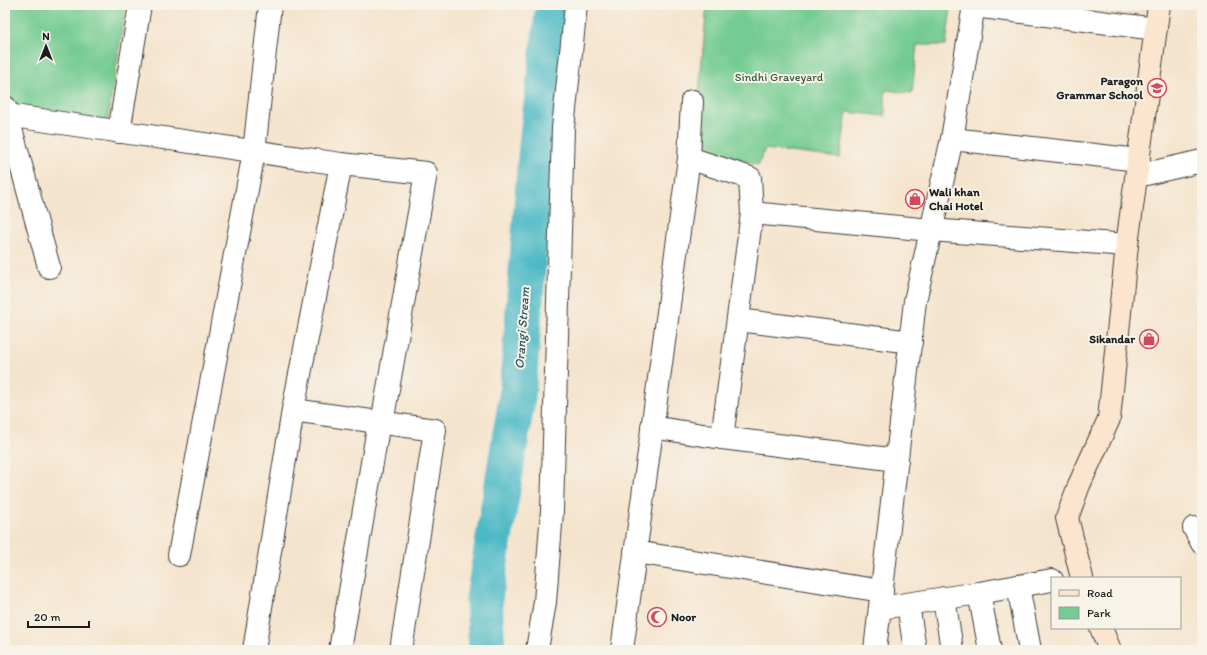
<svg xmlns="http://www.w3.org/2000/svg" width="1207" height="655" font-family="Itim,sans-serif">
  <rect width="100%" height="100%" fill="#f7f3e8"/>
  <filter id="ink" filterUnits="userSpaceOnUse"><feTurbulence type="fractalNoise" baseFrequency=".025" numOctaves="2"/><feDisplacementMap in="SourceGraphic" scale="8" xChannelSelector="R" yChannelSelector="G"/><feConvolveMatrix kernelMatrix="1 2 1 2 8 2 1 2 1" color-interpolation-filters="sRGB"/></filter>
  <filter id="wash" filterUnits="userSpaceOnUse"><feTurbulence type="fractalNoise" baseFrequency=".012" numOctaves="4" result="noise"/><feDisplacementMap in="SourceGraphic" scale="16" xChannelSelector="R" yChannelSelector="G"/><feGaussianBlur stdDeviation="0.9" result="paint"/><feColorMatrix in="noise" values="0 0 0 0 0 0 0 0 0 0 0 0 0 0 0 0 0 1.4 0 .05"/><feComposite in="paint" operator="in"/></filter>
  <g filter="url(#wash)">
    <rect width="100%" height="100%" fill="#f5e4cd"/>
    <g fill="#74cc92" stroke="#487457">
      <path d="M 5,5 L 126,5 L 107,123 L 15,113 L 5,81 Z"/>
      <path d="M 707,5 L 942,5 L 951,8 L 946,45 L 917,45 L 912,93 L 885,90 L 885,116 L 847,112 L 840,158 L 765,149 L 758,165 L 694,147 Z"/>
    </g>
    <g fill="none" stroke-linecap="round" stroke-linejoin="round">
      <path stroke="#4bb9c6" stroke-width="37" d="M 487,650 L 484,599 L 517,398 L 537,145 L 554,5"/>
    </g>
  </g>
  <g filter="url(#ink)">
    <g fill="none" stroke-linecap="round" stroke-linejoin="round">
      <g stroke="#3d3a37" stroke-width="24">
        <g id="street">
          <path d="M 974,6 L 1156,29"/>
          <path d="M 5,107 L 49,267"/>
          <path d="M 7,115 L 341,164 L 426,173 L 382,423"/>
          <path d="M 119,132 L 140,5"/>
          <path d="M 952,139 L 1139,160"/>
          <path d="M 689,158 L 750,178 L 752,213 L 722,438"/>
          <path d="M 1137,176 L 1202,161"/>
          <path d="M 752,213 L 931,230 L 1127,245"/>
          <path d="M 738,320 L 911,342"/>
          <path d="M 293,410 L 435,430 L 401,650"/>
          <path d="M 652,427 L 722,438 L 897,460"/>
          <path d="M 1194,528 L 1202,543"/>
          <path d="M 635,552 L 882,591"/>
          <path d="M 179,555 L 254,152 L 270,5"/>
          <path d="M 1018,586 L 1030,650"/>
          <path d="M 979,593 L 990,650"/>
          <path d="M 944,598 L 952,650"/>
          <path d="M 908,604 L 915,650"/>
          <path d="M 880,608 L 979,593 L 1052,580"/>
          <path d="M 254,650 L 293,410 L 341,164"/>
          <path d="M 340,650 L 379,422"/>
          <path d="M 537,650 L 545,602 L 552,511 L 563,128 L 576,5"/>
          <path d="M 622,650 L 689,158 L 692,101"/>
          <path d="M 875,650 L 915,301 L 952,139 L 974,5"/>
        </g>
      </g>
      <g stroke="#3d3a37" stroke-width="24">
        <g id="secondary">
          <path d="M 1082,578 L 1067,518 L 1079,485 L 1109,419 L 1127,245 L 1159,5"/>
          <path d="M 1101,628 L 1110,650"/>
        </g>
      </g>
      <use href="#street" stroke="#fff" stroke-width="22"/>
      <use href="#secondary" stroke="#fbe5cf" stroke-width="22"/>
    </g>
  </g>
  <defs>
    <g id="school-ring" transform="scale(1)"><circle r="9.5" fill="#f7f3e8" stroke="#d1495b" stroke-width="1.5"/><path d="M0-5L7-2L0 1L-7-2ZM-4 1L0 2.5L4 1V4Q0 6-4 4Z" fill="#d1495b"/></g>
    <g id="shop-ring" transform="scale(1)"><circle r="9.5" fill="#f7f3e8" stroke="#d1495b" stroke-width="1.5"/><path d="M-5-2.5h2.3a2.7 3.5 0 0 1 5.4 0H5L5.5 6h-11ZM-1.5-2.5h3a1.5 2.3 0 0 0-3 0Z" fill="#d1495b"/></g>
    <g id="mosque-ring" transform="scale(1)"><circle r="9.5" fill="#f7f3e8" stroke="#d1495b" stroke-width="1.5"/><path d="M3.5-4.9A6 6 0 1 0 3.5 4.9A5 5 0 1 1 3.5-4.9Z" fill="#d1495b"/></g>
  </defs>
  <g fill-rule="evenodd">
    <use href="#school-ring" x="1157" y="88"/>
    <use href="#shop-ring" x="915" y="199"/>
    <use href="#shop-ring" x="1149" y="339"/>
    <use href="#mosque-ring" x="657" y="617"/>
  </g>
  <g text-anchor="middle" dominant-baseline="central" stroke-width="4" stroke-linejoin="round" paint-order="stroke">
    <g font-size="12" fill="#3b5a45" stroke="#f7f3e8">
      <text x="779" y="77">Sindhi Graveyard</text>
    </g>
    <g font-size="12" font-weight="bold" fill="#1c1c1c" stroke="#f7f3e8" text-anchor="end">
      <text x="1143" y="81">Paragon<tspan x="1143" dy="14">Grammar School</tspan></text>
      <text x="929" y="192" text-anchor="start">Wali khan<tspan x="929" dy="14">Chai Hotel</tspan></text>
      <text x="1135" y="339">Sikandar</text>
      <text x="671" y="617" text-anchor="start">Noor</text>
    </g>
    <g font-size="13" font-style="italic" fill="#2f5b60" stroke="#f7f3e8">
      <text transform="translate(522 328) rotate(-86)">Orangi Stream</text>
    </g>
  </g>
  <rect width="1207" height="655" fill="none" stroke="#f7f3e8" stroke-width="20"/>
  <rect x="1051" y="577" width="130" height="52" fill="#f7f3e8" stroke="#9f9d96"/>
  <rect x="1059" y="590" width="20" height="6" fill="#fbe5cf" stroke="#9f9d96"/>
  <text x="1087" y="597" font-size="12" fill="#1c1c1c">Road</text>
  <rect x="1059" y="607" width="20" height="12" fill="#74cc92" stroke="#9f9d96"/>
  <text x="1087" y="617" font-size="12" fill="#1c1c1c">Park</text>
  <g transform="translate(46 46)" stroke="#f7f3e8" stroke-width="3" paint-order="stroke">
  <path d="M0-3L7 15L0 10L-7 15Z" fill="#1c1c1c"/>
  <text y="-6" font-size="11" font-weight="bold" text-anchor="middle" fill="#1c1c1c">N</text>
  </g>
  <path d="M28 621v6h61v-6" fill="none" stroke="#1c1c1c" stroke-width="2"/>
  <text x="34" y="621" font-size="12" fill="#1c1c1c" stroke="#f7f3e8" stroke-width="3" paint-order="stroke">20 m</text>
</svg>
